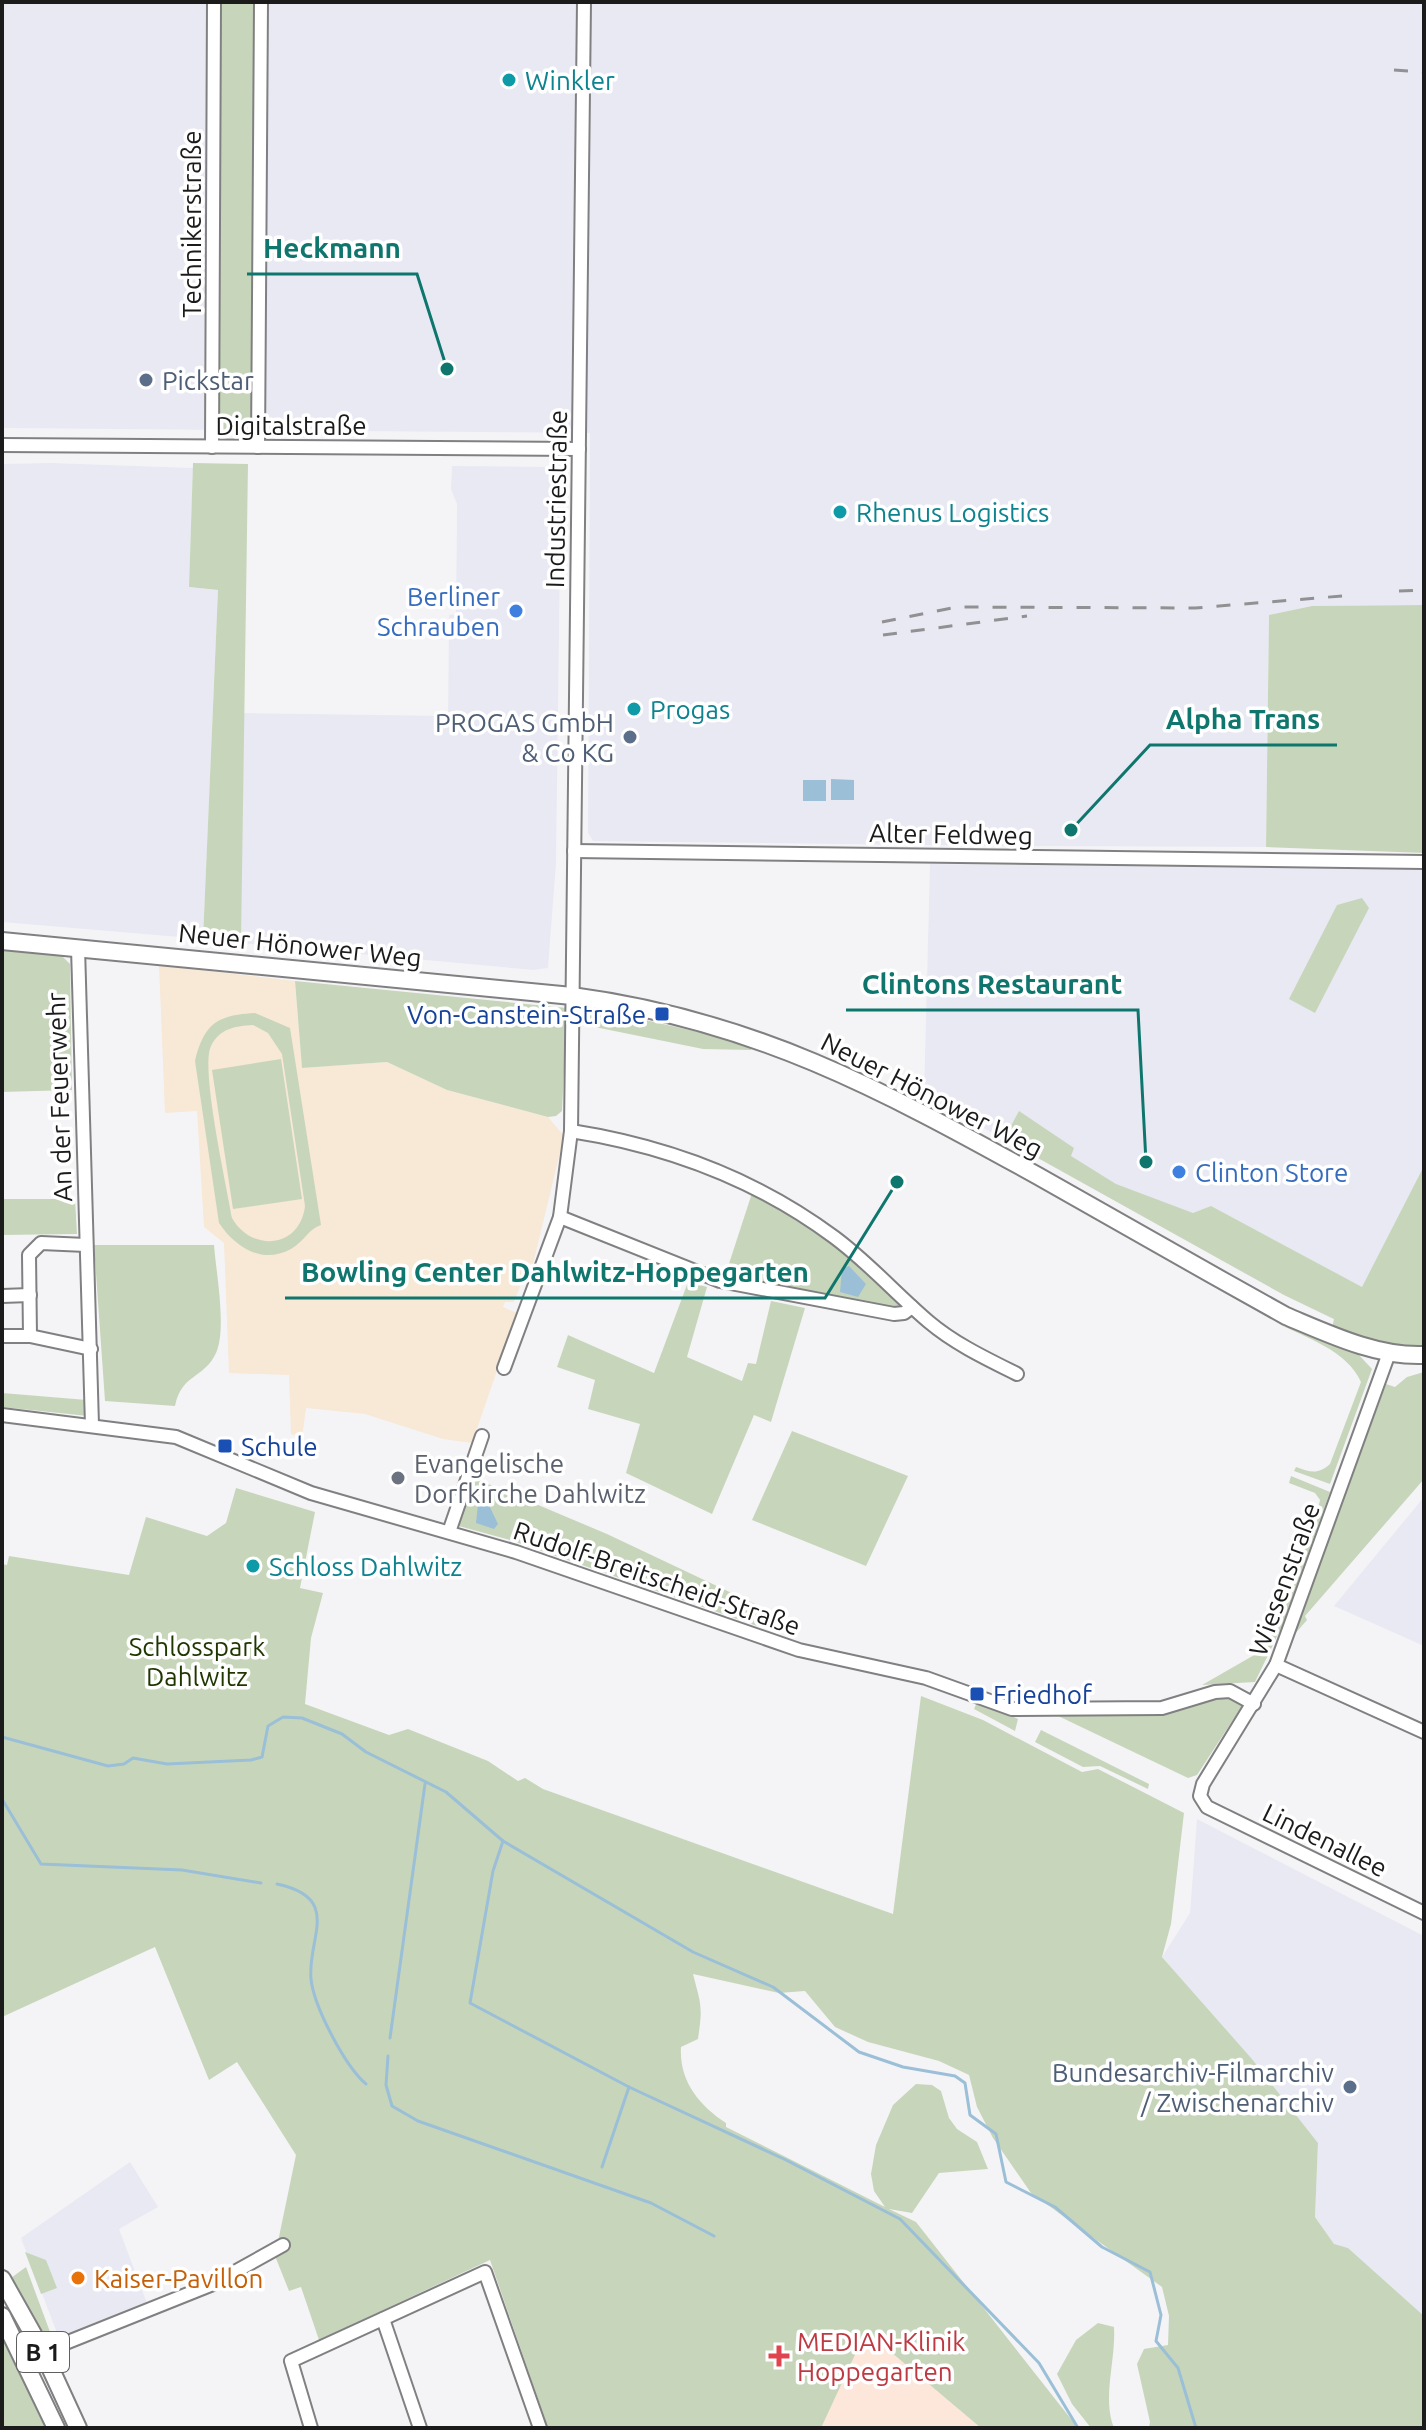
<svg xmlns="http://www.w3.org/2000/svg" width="1426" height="2430" font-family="Ubuntu,sans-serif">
  <rect width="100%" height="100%" fill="#f4f4f7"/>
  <g fill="#e9e9f3">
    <path d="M 2,2 L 1424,2 L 1424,605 L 1312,606 L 1269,615 L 1266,847 L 1029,846 L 1026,841 L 1015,841 L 1012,846 L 593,841 L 588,833 L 590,433 L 2,428 Z"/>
    <path d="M 51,463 L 193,468 L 189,587 L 218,590 L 203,939 L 2,922 L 2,464 Z"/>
    <path d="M 452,466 L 551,467 L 561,477 L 556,863 L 548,968 L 533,970 L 241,943 L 242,713 L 448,716 L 449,615 L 456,614 L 457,504 L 451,489 Z"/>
    <path d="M 930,864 L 1424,869 L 1424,1334 L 1335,1320 L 1284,1295 L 924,1095 Z"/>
    <path d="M 1424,1497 L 1424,1646 L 1334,1606 Z"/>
    <path d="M 1197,1819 L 1424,1936 L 1424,2316 L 1348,2248 L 1334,2245 L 1315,2217 L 1318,2143 L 1252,2059 L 1162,1957 L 1190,1913 Z"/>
    <path d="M 130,2162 L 158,2207 L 119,2229 L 148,2306 L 60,2341 L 21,2238 Z"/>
  </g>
  <path fill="#f8e8d6" d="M 159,965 L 295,981 L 302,1068 L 387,1062 L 447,1090 L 548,1117 L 564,1136 L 533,1264 L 529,1263 L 514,1302 L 505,1302 L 503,1307 L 517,1313 L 472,1443 L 443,1439 L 365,1414 L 306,1408 L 302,1438 L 291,1434 L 289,1375 L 229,1373 L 224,1243 L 204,1227 L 197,1111 L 165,1113 Z"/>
  <path fill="#fde6da" d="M 866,2331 L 981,2428 L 716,2428 Z"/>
  <g fill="#c7d6bb" fill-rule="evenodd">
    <path d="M 219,2 L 255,2 L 252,425 L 245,434 L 222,436 L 217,421 Z"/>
    <path d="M 193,463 L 248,464 L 241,943 L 203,939 L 218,590 L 189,587 Z"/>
    <path d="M 1424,605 L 1424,853 L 1266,847 L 1269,615 L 1312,606 Z"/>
    <path d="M 1362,898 L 1369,908 L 1315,1013 L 1289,999 L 1337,905 Z"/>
    <path d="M 2,950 L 61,955 L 70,964 L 72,1090 L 2,1092 Z"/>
    <path d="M 295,981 L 567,1008 L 562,1111 L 556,1116 L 548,1117 L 447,1090 L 387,1062 L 302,1068 Z"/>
    <path d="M 587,1007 L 752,1044 L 751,1050 L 703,1049 L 580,1024 L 581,1012 Z"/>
    <path d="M 255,1013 L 290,1028 L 321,1225 C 308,1229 304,1242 291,1249 C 262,1265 235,1247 219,1223 L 195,1061 C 204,1023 218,1015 255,1013 ZM 253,1025 L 268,1033 L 282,1054 L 305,1206 C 300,1249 251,1252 232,1218 C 227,1187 200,1068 211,1046 C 220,1028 236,1026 253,1025 Z"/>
    <path d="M 281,1059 L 302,1199 L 233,1209 L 212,1070 Z"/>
    <path d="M 1019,1111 L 1074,1148 L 1071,1156 L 1116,1184 L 1193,1213 L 1211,1206 L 1362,1287 L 1424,1166 L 1424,1346 L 1389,1344 L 1332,1328 L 1334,1319 L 1284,1295 L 1004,1139 Z"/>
    <path d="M 752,1193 L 837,1244 L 900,1301 L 897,1310 L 725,1276 Z"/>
    <path d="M 2,1199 L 75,1199 L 77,1234 L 2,1235 Z"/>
    <path d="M 94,1245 L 214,1245 C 216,1272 227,1329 216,1353 C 204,1379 182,1373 175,1406 L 105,1401 Z"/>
    <path d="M 688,1282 L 707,1287 L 687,1357 L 742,1381 L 748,1363 L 756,1364 L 771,1301 L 805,1308 L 771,1422 L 754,1415 L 712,1514 L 626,1473 L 640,1424 L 588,1409 L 595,1380 L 557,1367 L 568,1335 L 654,1373 Z"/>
    <path d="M 1277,1323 L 1358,1354 L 1372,1369 L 1330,1484 L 1294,1471 L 1296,1467 C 1310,1472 1318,1475 1330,1464 L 1361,1382 C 1347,1350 1306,1338 1277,1323 Z"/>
    <path d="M 1424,1372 L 1424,1479 L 1305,1616 L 1307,1620 L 1293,1636 L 1386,1384 L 1395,1387 L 1407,1377 Z"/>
    <path d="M 2,1393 L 87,1400 L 88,1416 L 2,1407 Z"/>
    <path d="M 792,1431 L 908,1476 L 866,1566 L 752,1520 Z"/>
    <path d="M 1291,1476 L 1330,1492 L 1282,1626 L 1255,1682 L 1202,1685 L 1263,1650 L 1273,1633 L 1315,1521 L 1320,1500 L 1315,1493 L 1289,1483 Z"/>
    <path d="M 474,1478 L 607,1534 L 770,1611 L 760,1627 L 510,1540 L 455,1525 Z"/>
    <path d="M 236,1488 L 315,1512 L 300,1588 L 323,1593 L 311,1638 L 305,1704 L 389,1735 L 408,1729 L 488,1761 L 518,1781 L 525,1778 L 543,1789 L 893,1914 L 921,1696 L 983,1720 L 1082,1772 L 1098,1769 L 1184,1813 L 1171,1924 L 1162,1957 L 1252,2059 L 1318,2143 L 1315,2217 L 1334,2244 L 1348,2248 L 1424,2316 L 1424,2428 L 1149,2428 L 1150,2422 L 1137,2364 L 1144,2349 L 1168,2345 L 1169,2316 L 1162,2287 L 1031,2193 L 993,2138 L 977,2107 L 969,2075 L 939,2061 L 868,2042 L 835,2027 L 805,1991 L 779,1993 L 693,1974 C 701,2005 703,2005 698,2039 L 681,2047 C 679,2081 699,2105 726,2123 L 726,2127 L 885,2207 L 874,2191 L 871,2174 L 876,2145 L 893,2105 L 916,2084 L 932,2085 L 941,2091 L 949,2118 L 957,2129 L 977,2142 L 988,2169 L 939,2173 L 912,2213 L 889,2209 L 916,2222 L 1078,2428 L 981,2428 L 866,2331 L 821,2428 L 548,2428 L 490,2260 L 319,2340 L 301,2287 L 289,2291 L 275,2256 L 296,2155 L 237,2062 L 209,2080 L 155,1947 L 2,2017 L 2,1564 L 7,1565 L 9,1556 L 129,1575 L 146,1517 L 207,1536 L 226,1523 Z"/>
    <path d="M 1226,1696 L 1235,1698 L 1242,1706 L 1197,1775 L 1188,1778 L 1054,1714 L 1164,1713 Z"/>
    <path d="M 978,1700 L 1018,1719 L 1015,1731 L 974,1709 Z"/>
    <path d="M 1041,1730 L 1149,1784 L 1148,1789 L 1100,1766 L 1083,1767 L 1035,1742 Z"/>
    <path d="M 25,2252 L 46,2260 L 57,2288 L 41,2294 Z"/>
    <path d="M 26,2267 L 53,2340 L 41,2330 L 11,2278 Z"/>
    <path d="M 1098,2323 L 1114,2327 C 1116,2361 1102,2397 1114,2428 L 1091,2428 L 1072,2404 L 1057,2374 L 1076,2340 Z"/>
    <path d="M 2,2334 L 47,2428 L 2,2428 Z"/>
  </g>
  <g fill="#9abfd7">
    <path d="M 831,779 L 854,780 L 854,800 L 831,800 Z"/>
    <rect x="803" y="780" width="23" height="21"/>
    <path d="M 849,1266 L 866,1284 L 858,1297 L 840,1292 L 842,1269 Z"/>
    <path d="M 487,1501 L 498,1524 L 494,1529 L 476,1523 L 478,1504 Z"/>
  </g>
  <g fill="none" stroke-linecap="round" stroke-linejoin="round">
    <g stroke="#9abfd7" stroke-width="3">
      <path d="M 2,1737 L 108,1766 L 124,1764 L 133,1758 L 167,1764 L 251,1760 L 262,1757 L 268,1726 L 283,1717 L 302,1718 L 342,1734 L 366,1752 L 446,1792 L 503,1841 L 693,1952 L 773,1987 L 859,2052 L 903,2067 L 955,2076 L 965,2083 L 970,2115 L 996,2134 L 1006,2182 L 1055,2207 L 1102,2247 L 1150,2272 L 1161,2315 L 1156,2341 L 1178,2368 L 1196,2428"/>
      <path d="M 2,1799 L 41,1864 L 182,1870 L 261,1883"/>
      <path d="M 503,1841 L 493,1871 L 470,2003 L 629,2087 L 786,2160 L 900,2219 L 1039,2363 L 1078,2428"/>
      <path d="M 277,1884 C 343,1898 307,1938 311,1979 C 314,2007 345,2066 366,2084"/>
      <path d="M 390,2038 L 425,1784"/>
      <path d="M 388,2056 L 386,2085 L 392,2106 L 418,2121 L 651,2203 L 714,2236"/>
      <path d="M 602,2167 L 629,2087"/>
    </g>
    <g stroke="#808082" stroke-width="16">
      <g id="minor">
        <path d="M 2,445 L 579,449"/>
        <path d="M 212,447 L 214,2"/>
        <path d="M 258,447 L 261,2"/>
        <path d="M 574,851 L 1424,862"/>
        <path d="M 78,948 L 92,1425"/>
        <path d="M 571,1131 C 667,1146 756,1179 834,1237 C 868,1262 896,1294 929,1322 C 955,1344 987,1359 1017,1374"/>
        <path d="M 560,1217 L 720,1281 L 894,1314 L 904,1313 L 912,1307"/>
        <path d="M 86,1245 L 41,1243 L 29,1255 L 30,1336 L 91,1349"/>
        <path d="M 2,1296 L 30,1295"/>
        <path d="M 2,1336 L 30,1336"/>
        <path d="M 1389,1353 L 1276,1665 L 1203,1784 L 1200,1796 L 1207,1807 L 1424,1913"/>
        <path d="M 504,1368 L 560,1217 L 571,1131 L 584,2"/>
        <path d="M 2,1415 L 176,1437 L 311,1493 L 516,1552 L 799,1650 L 926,1678 L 1012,1709 L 1162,1708 L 1215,1692 L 1230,1691 L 1254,1704"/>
        <path d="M 449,1532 L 482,1436"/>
        <path d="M 1276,1665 L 1424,1732"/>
        <path d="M 383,2319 L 420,2428"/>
        <path d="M 43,2352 L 213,2284 L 283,2245"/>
        <path d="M 311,2428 L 291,2361 L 485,2272 L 540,2428"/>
      </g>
    </g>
    <g stroke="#808082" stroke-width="20">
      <g id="major">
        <path d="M 2,941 L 572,996 C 753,1020 881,1089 1038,1176 C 1121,1223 1203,1270 1286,1316 C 1329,1334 1377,1357 1424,1355"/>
        <path d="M 2,2279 L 43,2352 L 78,2428"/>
        <path d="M 2,2316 L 56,2428"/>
      </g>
    </g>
    <use href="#minor" stroke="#fff" stroke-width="12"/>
    <use href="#major" stroke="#fff" stroke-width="16"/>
    <g stroke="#919193" stroke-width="3" stroke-dasharray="14 14" stroke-linecap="butt">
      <path d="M 1394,70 L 1424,72"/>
      <path d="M 1399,591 L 1424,590"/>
      <path d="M 882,622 L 957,607 L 1195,608 L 1354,595"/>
      <path d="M 883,635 L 1027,616"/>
    </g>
  </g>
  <g fill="#0f9aa8" stroke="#fff" stroke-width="3">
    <circle cx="509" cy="80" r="8"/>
    <circle cx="840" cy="512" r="8"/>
    <circle cx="634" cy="709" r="8"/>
    <circle cx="253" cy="1566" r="8"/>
  </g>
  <g fill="#5c6f8a" stroke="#fff" stroke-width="3">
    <circle cx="146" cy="380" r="8"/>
    <circle cx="630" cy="737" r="8"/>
    <circle cx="1350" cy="2087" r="8"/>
  </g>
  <g fill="#3f7fe0" stroke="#fff" stroke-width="3">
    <circle cx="516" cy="611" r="8"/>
    <circle cx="1179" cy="1172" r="8"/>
  </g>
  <g fill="#1a4fb4" stroke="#fff" stroke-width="3">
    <rect x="654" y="1006" width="16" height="16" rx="4"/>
    <rect x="217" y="1438" width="16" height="16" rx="4"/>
    <rect x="969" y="1686" width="16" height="16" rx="4"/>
  </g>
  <circle fill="#6b7280" stroke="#fff" stroke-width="3" cx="398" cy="1478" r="8"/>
  <circle fill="#e8710a" stroke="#fff" stroke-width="3" cx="78" cy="2278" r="8"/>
  <path fill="#e0444e" stroke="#fff" stroke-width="3" d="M775 2344h8v8h8v8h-8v8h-8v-8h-8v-8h8z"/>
  <g text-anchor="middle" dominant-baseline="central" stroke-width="7" stroke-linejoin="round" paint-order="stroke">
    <rect fill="#fff" stroke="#5f5f60" stroke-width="2" x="17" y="2332" width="52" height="40" rx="6"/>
    <g font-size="24" font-weight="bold" fill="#1b1b1c">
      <text x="43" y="2352">B 1</text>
    </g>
    <g font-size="26" fill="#0d838f" stroke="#fff" text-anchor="start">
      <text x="525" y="80">Winkler</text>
      <text x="856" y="512">Rhenus Logistics</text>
      <text x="650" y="709">Progas</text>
      <text x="269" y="1566">Schloss Dahlwitz</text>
    </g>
    <g font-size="26" fill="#1b1b1c" stroke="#fff">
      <text transform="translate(191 224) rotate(-90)">Technikerstraße</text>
      <text x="291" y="425">Digitalstraße</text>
      <text transform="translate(556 499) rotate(-89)">Industriestraße</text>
      <text transform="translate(951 834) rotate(1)">Alter Feldweg</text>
      <text transform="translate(300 945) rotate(6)">Neuer Hönower Weg</text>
      <text transform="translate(932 1095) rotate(27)">Neuer Hönower Weg</text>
      <text transform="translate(59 1097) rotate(-92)">An der Feuerwehr</text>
      <text transform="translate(657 1578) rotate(19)">Rudolf-Breitscheid-Straße</text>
      <text transform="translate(1284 1579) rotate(-70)">Wiesenstraße</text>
      <text transform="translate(1325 1840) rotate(26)">Lindenallee</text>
    </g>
    <g font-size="26" fill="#4e5e75" stroke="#fff" text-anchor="end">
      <text x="162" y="380" text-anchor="start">Pickstar</text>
      <text x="614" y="722">PROGAS GmbH<tspan x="614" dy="30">&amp; Co KG</tspan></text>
      <text x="1334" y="2072">Bundesarchiv-Filmarchiv<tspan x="1334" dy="30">/ Zwischenarchiv</tspan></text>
    </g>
    <g font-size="26" fill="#366cbe" stroke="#fff" text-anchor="end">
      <text x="500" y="596">Berliner<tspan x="500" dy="30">Schrauben</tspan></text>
      <text x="1195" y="1172" text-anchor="start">Clinton Store</text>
    </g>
    <g font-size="26" fill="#164399" stroke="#fff" text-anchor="start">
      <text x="646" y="1014" text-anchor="end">Von-Canstein-Straße</text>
      <text x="241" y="1446">Schule</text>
      <text x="993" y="1694">Friedhof</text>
    </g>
    <g font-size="26" fill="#5b616d" stroke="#fff" text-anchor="start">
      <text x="414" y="1463">Evangelische<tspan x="414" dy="30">Dorfkirche Dahlwitz</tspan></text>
    </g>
    <g font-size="26" fill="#1f3600" stroke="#fff">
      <text x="197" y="1646">Schlosspark<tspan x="197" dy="30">Dahlwitz</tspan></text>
    </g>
    <g font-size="26" fill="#c56008" stroke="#fff" text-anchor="start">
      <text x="94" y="2278">Kaiser-Pavillon</text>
    </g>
    <g font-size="26" fill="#be3a42" stroke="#fff" text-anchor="start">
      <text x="797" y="2341">MEDIAN-Klinik<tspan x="797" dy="30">Hoppegarten</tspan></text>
    </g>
  </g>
  <path fill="none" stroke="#0f766e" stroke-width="3" d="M447 369L417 274H247M1071 830L1150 745H1337M1146 1162L1138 1010H846M897 1182L825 1298H285"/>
  <g fill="#0f766e" stroke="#fff" stroke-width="3">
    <circle cx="447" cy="369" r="8"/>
    <circle cx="1071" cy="830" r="8"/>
    <circle cx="1146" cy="1162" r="8"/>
    <circle cx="897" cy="1182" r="8"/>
  </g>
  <g font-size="28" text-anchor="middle" font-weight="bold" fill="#0f766e" stroke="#fff" stroke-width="7" stroke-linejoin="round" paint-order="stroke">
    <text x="332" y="258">Heckmann</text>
    <text x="1243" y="729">Alpha Trans</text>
    <text x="992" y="994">Clintons Restaurant</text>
    <text x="555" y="1282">Bowling Center Dahlwitz-Hoppegarten</text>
  </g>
  <rect width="1426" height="2430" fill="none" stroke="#1b1b1c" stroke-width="8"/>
</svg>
